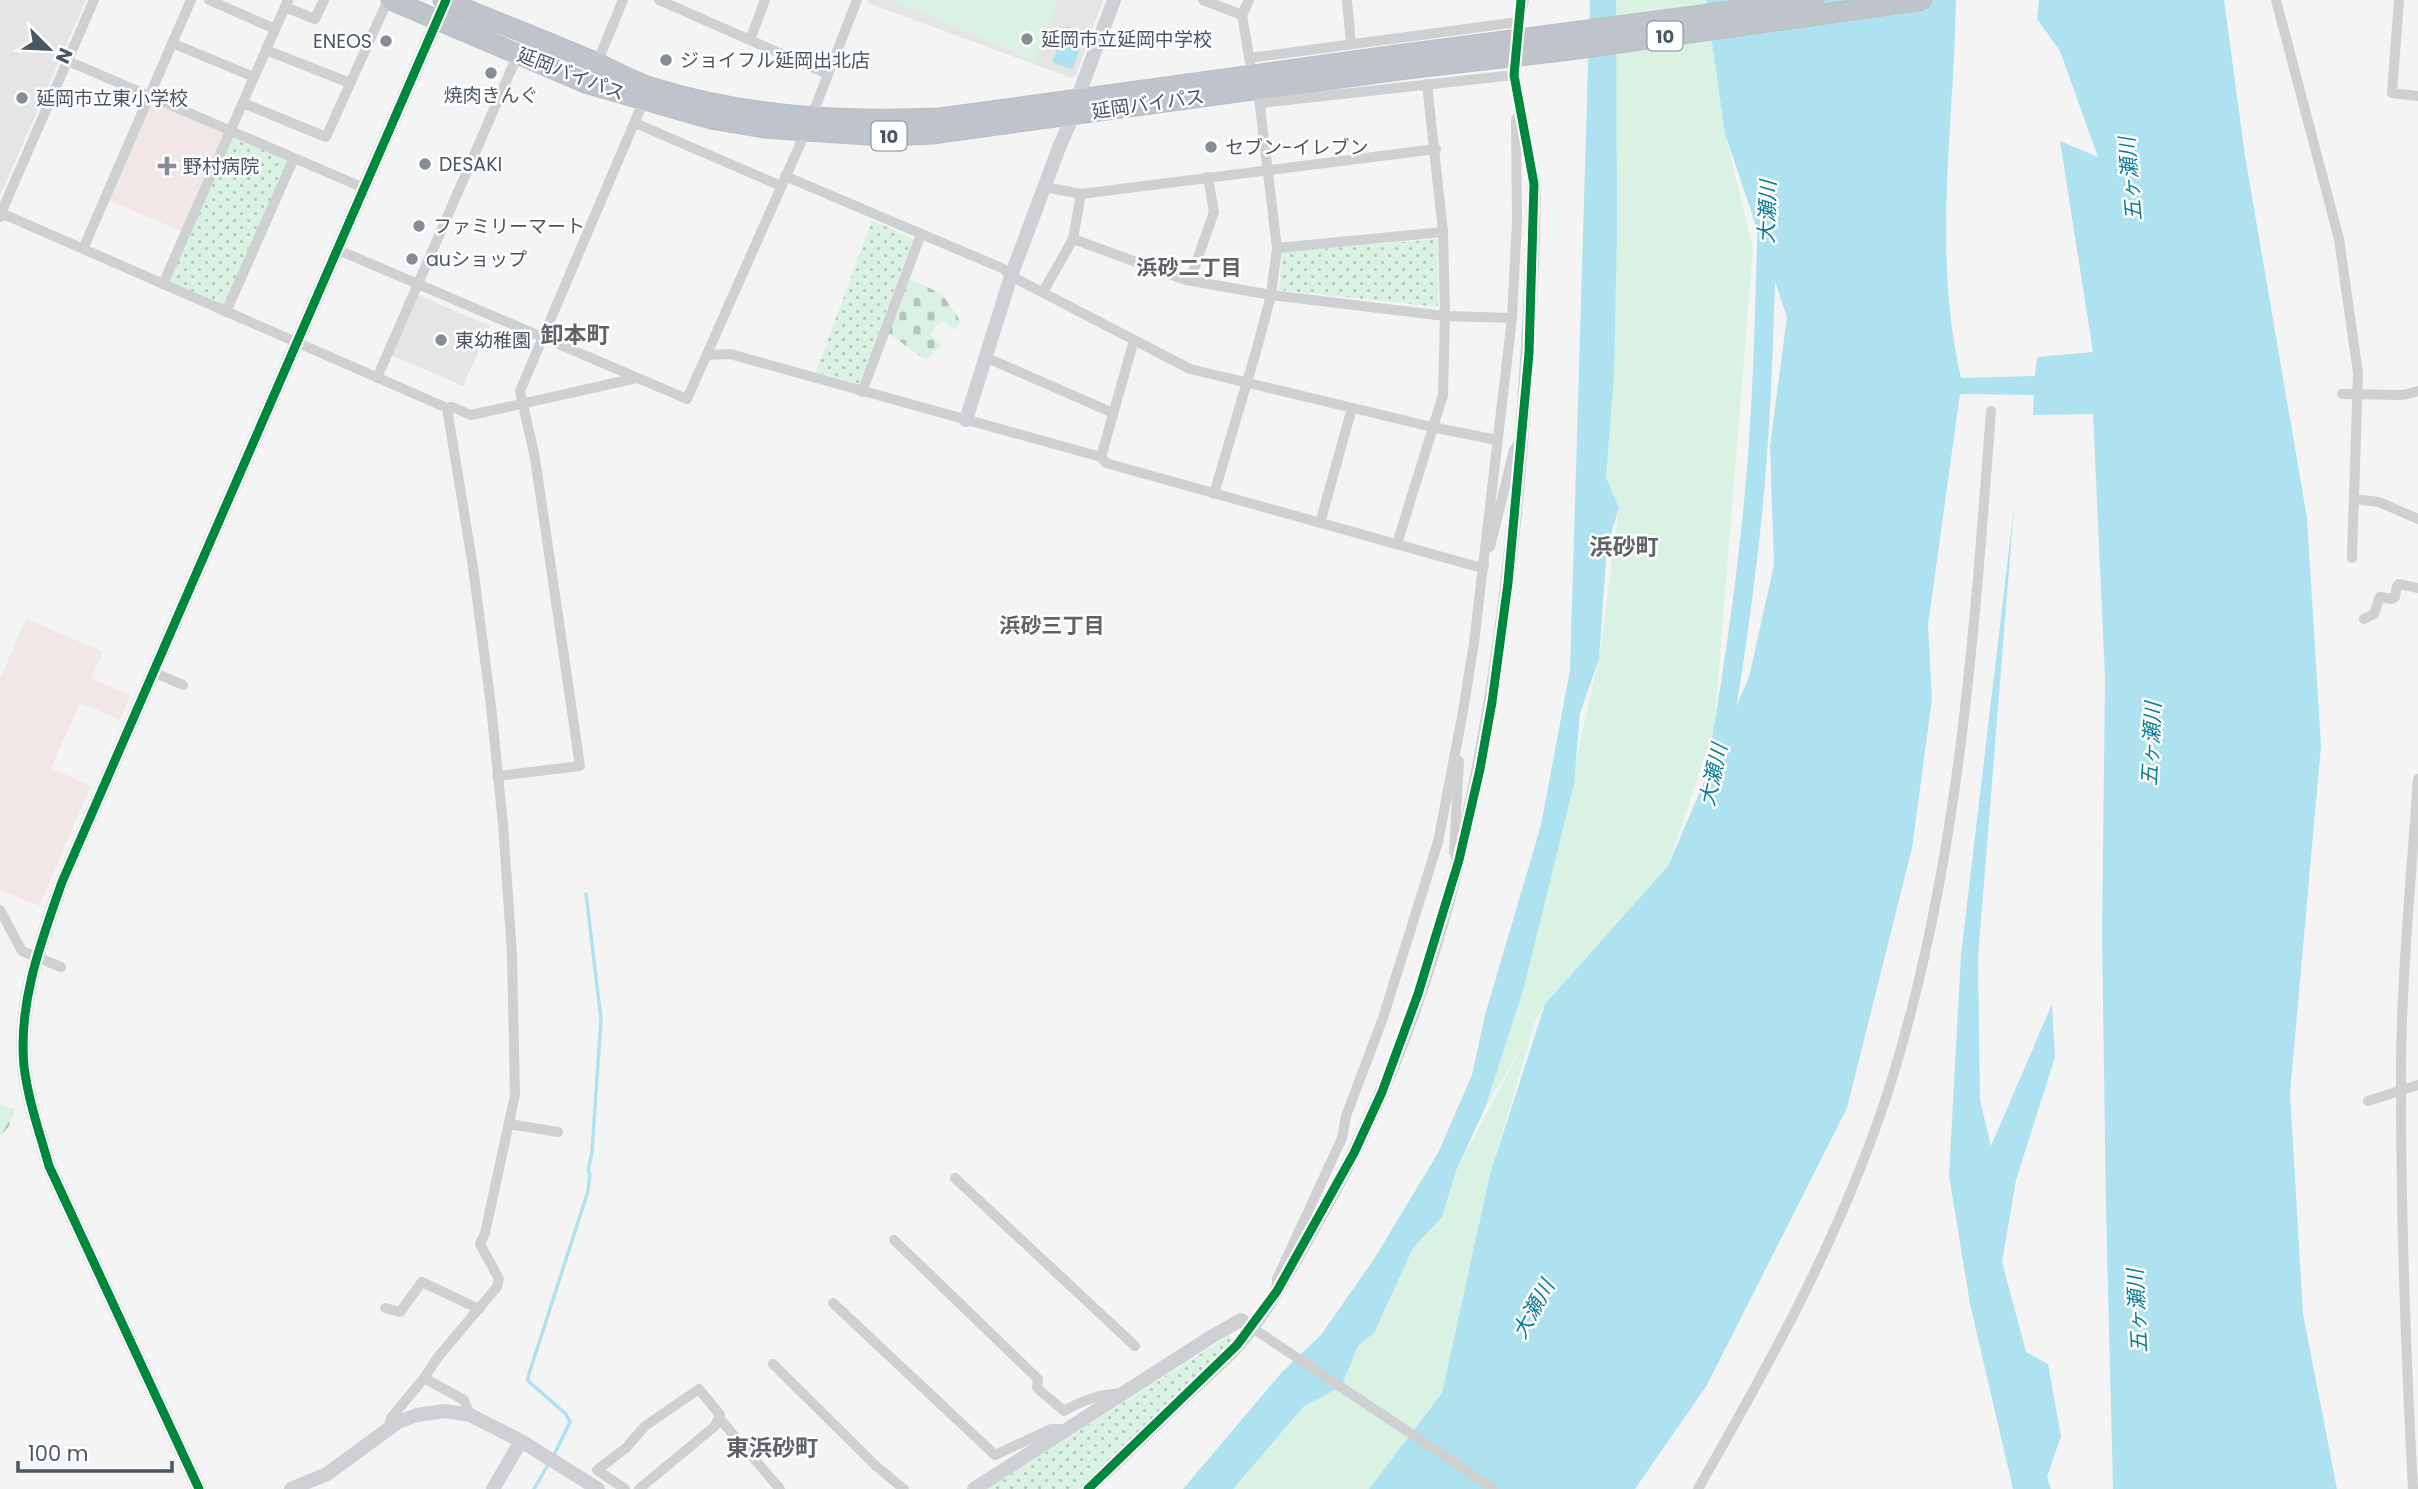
<svg xmlns="http://www.w3.org/2000/svg" width="2418" height="1489" font-family="Poppins,'Noto Sans JP',sans-serif">
  <defs>
    <pattern id="forest-firs" width="22" height="20" patternUnits="userSpaceOnUse" patternTransform="scale(1.75)"><rect width="22" height="20" fill="#d9f2e3"/><path d="M5 1l3.5 6h-7zM16 11l3.5 6h-7z" fill="#b2c7bb"/></pattern>
    <pattern id="cemetery-stones" width="16" height="16" patternUnits="userSpaceOnUse" patternTransform="scale(1.75)"><rect width="16" height="16" fill="#d9f2e3"/><path d="M2 7V4a2 2 0 0 1 4 0v3zM10 15v-3a2 2 0 0 1 4 0v3z" fill="#b2c7bb"/></pattern>
    <pattern id="park-dots" width="8" height="8" patternUnits="userSpaceOnUse" patternTransform="scale(1.75)"><rect width="8" height="8" fill="#d9f2e3"/><path d="M2 2h.1M6 6h.1" fill="none" stroke="#b2c7bb" stroke-width="1.8" stroke-linecap="round"/></pattern>
  </defs>
  <rect width="100%" height="100%" fill="#f4f4f4"/>
  <g fill="#e6e5e6">
    <path d="M 0,0 L 86,0 L 0,196 Z"/>
    <path d="M 866,0 L 1103,0 L 1076,75 L 1072,78 L 868,3 Z"/>
    <path d="M 418,295 L 490,326 L 463,386 L 391,355 Z"/>
  </g>
  <g fill="#f1e7e6">
    <path d="M 154,102 L 226,133 L 183,232 L 108,200 L 145,115 Z"/>
    <path d="M 26,618 L 103,652 L 91,678 L 130,695 L 120,720 L 80,703 L 51,768 L 91,786 L 39,906 L 0,890 L 0,679 Z"/>
  </g>
  <g fill="#d9f2e3">
    <path d="M 891,0 L 1058,0 L 1035,61 Z"/>
    <path d="M 1612,0 L 1706,0 L 1725,134 L 1753,248 L 1714,729 L 1668,866 L 1545,1004 L 1535,1022 L 1490,1174 L 1442,1393 L 1369,1489 L 1227,1489 L 1304,1406 L 1341,1387 L 1358,1346 L 1374,1333 L 1413,1248 L 1442,1217 L 1456,1171 L 1523,1045 L 1485,1108 L 1523,991 L 1599,659 L 1619,508 L 1606,477 Z"/>
  </g>
  <path fill="url(#forest-firs)" d="M 0,1104 L 15,1109 L 9,1126 L 0,1137 Z"/>
  <path fill="url(#cemetery-stones)" d="M 910,279 L 942,294 L 961,322 L 955,330 L 942,320 L 939,325 L 936,324 L 931,335 L 942,345 L 926,360 L 888,333 Z"/>
  <g fill="url(#park-dots)">
    <path d="M 234,135 L 291,160 L 225,306 L 169,281 Z"/>
    <path d="M 872,220 L 913,239 L 859,384 L 816,372 Z"/>
    <path d="M 1437,239 L 1438,307 L 1279,290 L 1282,252 Z"/>
    <path d="M 1229,1336 L 1234,1341 L 1078,1489 L 987,1489 Z"/>
  </g>
  <g fill="#aee2f0">
    <path d="M 1590,0 L 1616,0 L 1617,232 L 1614,375 L 1606,477 L 1619,508 L 1607,547 L 1599,659 L 1580,713 L 1574,784 L 1523,991 L 1485,1108 L 1456,1171 L 1442,1217 L 1413,1248 L 1374,1333 L 1358,1346 L 1341,1387 L 1304,1406 L 1233,1489 L 1183,1489 L 1282,1372 L 1321,1335 L 1374,1259 L 1438,1153 L 1472,1075 L 1485,1015 L 1541,825 L 1570,670 Z"/>
    <path d="M 1706,0 L 1956,0 C 1954,127 1932,251 1961,378 L 2035,376 L 2037,357 L 2093,352 L 2060,141 L 2098,157 L 2060,51 L 2037,19 L 2039,0 L 2224,0 L 2245,156 L 2307,518 L 2321,746 L 2290,1093 L 2303,1314 L 2337,1489 L 2113,1489 L 2106,1209 L 2102,935 L 2105,677 L 2093,414 L 2033,415 L 2034,395 L 1960,394 L 1928,625 L 1932,699 L 1912,848 L 1847,1108 L 1707,1385 L 1635,1489 L 1369,1489 L 1442,1393 L 1490,1174 L 1545,1004 L 1668,866 L 1749,677 L 1774,565 L 1770,446 L 1787,317 L 1725,134 Z"/>
    <path d="M 1066,26 L 1086,33 L 1072,70 L 1052,62 Z"/>
    <path d="M 2014,507 L 1978,958 L 1980,1100 L 1991,1146 L 2052,1004 L 2055,1057 L 2016,1180 L 2002,1262 L 2026,1352 L 2048,1364 L 2061,1436 L 2047,1477 L 2051,1489 L 2013,1489 L 1970,1304 L 1949,1175 L 1961,955 Z"/>
  </g>
  <g fill="none" stroke-linecap="round" stroke-linejoin="round">
    <g stroke="#aee2f0" stroke-width="3.5">
      <path d="M 553,1457 L 570,1422 L 566,1414 L 528,1381 L 528,1377 L 588,1191 L 590,1174 L 588,1171 L 592,1152 L 601,1019 L 586,894"/>
      <path d="M 534,1489 L 549,1463"/>
    </g>
    <path stroke="#aee2f0" stroke-width="19" d="M 1717,766 C 1737,650 1754,533 1760,416 C 1764,353 1765,291 1767,228"/>
    <g stroke="#b9bec3" stroke-width="21">
      <g id="highway">
        <path d="M 391,0 L 588,84 L 711,119 L 764,128 L 806,131 L 884,136 L 932,134 L 1406,69"/>
        <path d="M 443,0 C 494,21 546,41 597,63 C 614,71 632,81 650,87 C 744,117 843,122 940,118 L 1405,54"/>
      </g>
    </g>
    <g stroke="#ced0d2" stroke-width="10">
      <path d="M 94,0 L 1,213 L 447,408 L 473,567 L 491,706 L 503,824 L 512,954 L 515,1095 L 485,1233 L 480,1244 L 499,1279 L 497,1287 L 438,1357 L 424,1378 L 391,1418 L 389,1428"/>
      <path d="M 209,0 L 275,29"/>
      <path d="M 659,0 L 827,74"/>
      <path d="M 1203,0 L 1242,15"/>
      <path d="M 1249,0 L 1242,15 L 1250,62"/>
      <path d="M 1347,0 L 1351,44"/>
      <path d="M 2276,0 L 2339,239 L 2358,373 L 2352,558"/>
      <path d="M 2399,0 L 2392,93 L 2418,96"/>
      <path d="M 285,7 L 315,19 L 324,0"/>
      <path d="M 750,40 L 765,0"/>
      <path d="M 172,43 L 254,77"/>
      <path d="M 266,50 L 350,83"/>
      <path d="M 1249,58 L 1518,22 L 1524,0"/>
      <path d="M 68,61 L 364,188"/>
      <path d="M 597,63 L 623,0"/>
      <path d="M 1514,69 L 1517,93 L 1534,184"/>
      <path d="M 243,103 L 326,137 L 388,0"/>
      <path d="M 1261,103 L 1514,75"/>
      <path d="M 635,123 L 781,186"/>
      <path d="M 785,176 L 1004,269 L 1011,276 L 1190,369 L 1432,427 L 1497,440"/>
      <path d="M 1045,187 L 1081,194 L 1436,149"/>
      <path d="M 1073,239 L 1186,280 L 1271,295 L 1445,316 L 1512,318"/>
      <path d="M 1277,248 L 1443,232"/>
      <path d="M 83,249 L 191,0"/>
      <path d="M 336,249 L 687,399 L 806,131 L 857,0"/>
      <path d="M 1190,280 L 1214,212 L 1208,177"/>
      <path d="M 163,284 L 288,0"/>
      <path d="M 1043,292 L 1073,239 L 1081,194"/>
      <path d="M 226,312 L 294,158"/>
      <path d="M 707,355 L 730,354 L 1101,457 L 1106,463 L 1482,568 L 1484,565"/>
      <path d="M 985,357 L 1113,413"/>
      <path d="M 377,378 L 518,54"/>
      <path d="M 862,392 L 921,234"/>
      <path d="M 2342,394 L 2403,395 L 2418,391"/>
      <path d="M 447,408 L 452,407 L 471,415 L 637,378"/>
      <path d="M 1101,457 L 1134,340"/>
      <path d="M 1214,494 L 1257,348 L 1271,295 L 1277,248 L 1258,90"/>
      <path d="M 2354,499 L 2379,502 L 2418,519"/>
      <path d="M 1320,523 L 1352,408"/>
      <path d="M 1397,544 L 1443,395 L 1445,316 L 1443,232 L 1427,84"/>
      <path d="M 1490,547 L 1514,450 L 1520,442"/>
      <path d="M 2364,619 L 2374,614 L 2380,597 L 2392,599 L 2395,597 L 2397,586 L 2399,584 L 2418,588"/>
      <path d="M 153,672 L 183,685"/>
      <path d="M 497,776 L 580,766 L 535,458 L 520,391 L 644,100"/>
      <path d="M 1456,856 L 1454,852 L 1459,761"/>
      <path d="M 0,910 L 22,951 L 61,967"/>
      <path d="M 2368,1101 L 2418,1085"/>
      <path d="M 509,1124 L 558,1132"/>
      <path d="M 955,1178 L 1135,1346"/>
      <path d="M 894,1240 L 1038,1379 L 1037,1388 L 1064,1411 C 1083,1400 1100,1394 1123,1393"/>
      <path d="M 1277,1284 L 1277,1279 L 1342,1138 L 1346,1116 L 1383,1018 L 1438,842 L 1462,717 L 1474,643 L 1512,318 L 1517,221 L 1516,119 L 1521,113"/>
      <path d="M 833,1303 L 995,1455 L 1051,1429 L 1066,1429"/>
      <path d="M 385,1308 L 400,1312 L 422,1282 L 479,1309"/>
      <path d="M 1251,1327 L 1494,1489"/>
      <path d="M 773,1364 L 876,1466 L 904,1489"/>
      <path d="M 424,1378 L 464,1400 L 470,1415"/>
      <path d="M 719,1418 L 780,1489"/>
      <path d="M 625,1489 L 597,1470 L 626,1448 L 645,1426 L 699,1389 L 720,1415 L 715,1426 L 639,1489"/>
      <path d="M 1698,1489 C 1773,1358 1847,1224 1892,1079 C 1959,862 1974,635 1991,411"/>
      <path d="M 2413,1489 C 2406,1357 2401,1224 2401,1092 C 2400,988 2411,883 2418,779"/>
    </g>
    <g stroke="#ced0d4" stroke-width="14">
      <path d="M 0,215 L 1,213"/>
      <path d="M 966,420 L 1011,276 L 1060,145 L 1074,114 L 1077,99 L 1114,0"/>
      <path d="M 199,1489 L 49,1166 C 40,1134 28,1100 24,1066 C 18,1002 41,942 62,882 L 446,0"/>
      <path d="M 291,1489 L 327,1474 L 398,1422 L 417,1415 L 445,1411 L 470,1415 L 521,1441 L 598,1489"/>
      <path d="M 493,1489 L 521,1441"/>
      <path d="M 974,1489 L 1211,1337 L 1241,1320 L 1251,1327"/>
      <path d="M 1088,1489 C 1121,1458 1154,1426 1186,1395 C 1203,1378 1222,1363 1238,1345 C 1271,1307 1294,1261 1319,1218 C 1446,997 1494,742 1517,491 C 1526,389 1533,287 1534,184"/>
    </g>
    <use href="#highway" stroke="#bec4c9" stroke-width="19"/>
    <g stroke="#b9bec3" stroke-width="21" stroke-linecap="butt">
      <g id="highway-bridge">
        <path d="M 1405,54 L 1815,0"/>
        <path d="M 1406,69 L 1570,50 L 1923,0"/>
      </g>
    </g>
    <use href="#highway-bridge" stroke="#bec4c9" stroke-width="19"/>
    <g stroke="#fff" stroke-width="13">
      <g id="cycleway">
        <path d="M 199,1489 L 49,1166 C 40,1134 28,1100 24,1066 C 18,1002 41,942 62,882 L 446,0"/>
        <path d="M 1088,1489 L 1237,1345 L 1277,1291 L 1354,1153 L 1382,1092 L 1418,994 L 1459,860 L 1480,769 L 1492,702 L 1508,583 L 1529,353 L 1534,184 L 1514,75 L 1521,0"/>
      </g>
    </g>
    <use href="#cycleway" stroke="#00873e" stroke-width="9"/>
  </g>
  <g fill="#868d94" stroke="#fff" stroke-width="2.5">
    <circle cx="1027" cy="39" r="7"/>
    <circle cx="386" cy="41" r="7"/>
    <circle cx="666" cy="60" r="7"/>
    <circle cx="491" cy="73" r="7"/>
    <circle cx="22" cy="98" r="7"/>
    <circle cx="1211" cy="147" r="7"/>
    <circle cx="425" cy="164" r="7"/>
    <path d="M163.5 155.5h7v7h7v7h-7v7h-7v-7h-7v-7h7z"/>
    <circle cx="419" cy="226" r="7"/>
    <circle cx="412" cy="259" r="7"/>
    <circle cx="441" cy="340" r="7"/>
  </g>
  <g text-anchor="middle" dominant-baseline="central" stroke-width="5" stroke-linejoin="round" paint-order="stroke">
    <g fill="#fff" stroke="#808990" stroke-width="2">
      <rect x="1647.5" y="21.5" width="35" height="29" rx="5"/>
      <rect x="871.5" y="121.5" width="35" height="29" rx="5"/>
    </g>
    <g font-size="18" font-weight="bold" fill="#4a5661">
      <text x="1665" y="36">10</text>
      <text x="889" y="136">10</text>
    </g>
    <g font-size="19" fill="#4a5661" stroke="#fff" text-anchor="start">
      <text x="1041" y="39">延岡市立延岡中学校</text>
      <text x="372" y="41" text-anchor="end">ENEOS</text>
      <text x="680" y="60">ジョイフル延岡出北店</text>
      <text x="491" y="95" text-anchor="middle">焼肉きんぐ</text>
      <text x="36" y="98">延岡市立東小学校</text>
      <text x="1225" y="147">セブン-イレブン</text>
      <text x="439" y="164">DESAKI</text>
      <text x="183" y="166">野村病院</text>
      <text x="433" y="226">ファミリーマート</text>
      <text x="426" y="259">auショップ</text>
      <text x="455" y="340">東幼稚園</text>
    </g>
    <g font-size="19" fill="#4a5661" stroke="#fff">
      <text transform="translate(571 74) rotate(21)">延岡バイパス</text>
      <text transform="translate(1148 104) rotate(-8)">延岡バイパス</text>
    </g>
    <g font-size="21" font-style="italic" fill="#0c7c9b" stroke="#fff">
      <text transform="translate(2130 179) rotate(-95)">五ヶ瀬川</text>
      <text transform="translate(1767 212) rotate(-88)">大瀬川</text>
      <text transform="translate(2151 744) rotate(-87)">五ヶ瀬川</text>
      <text transform="translate(1713 775) rotate(-78)">大瀬川</text>
      <text transform="translate(1533 1309) rotate(-61)">大瀬川</text>
      <text transform="translate(2137 1311) rotate(-93)">五ヶ瀬川</text>
    </g>
    <g font-size="21" font-weight="bold" fill="#5f6368" stroke="#fff">
      <text x="1189" y="267">浜砂二丁目</text>
      <text x="1052" y="625">浜砂三丁目</text>
    </g>
    <g font-size="23" font-weight="bold" fill="#5f6368" stroke="#fff">
      <text x="575" y="335">卸本町</text>
      <text x="1624" y="547">浜砂町</text>
      <text x="772" y="1448">東浜砂町</text>
    </g>
  </g>
  <g transform="translate(49 49) rotate(114)" stroke="#ffffff" stroke-width="5" paint-order="stroke">
  <path d="M0-5L12 26L0 18L-12 26Z" fill="#4a5661"/>
  <text y="-10" font-size="19" font-weight="bold" text-anchor="middle" fill="#4a5661">N</text>
  </g>
  <path d="M18 1461v10h154v-10" fill="none" stroke="#4a5661" stroke-width="3.5"/>
  <text x="28" y="1461" font-size="21" fill="#4a5661" stroke="#ffffff" stroke-width="5" paint-order="stroke">100 m</text>
</svg>
